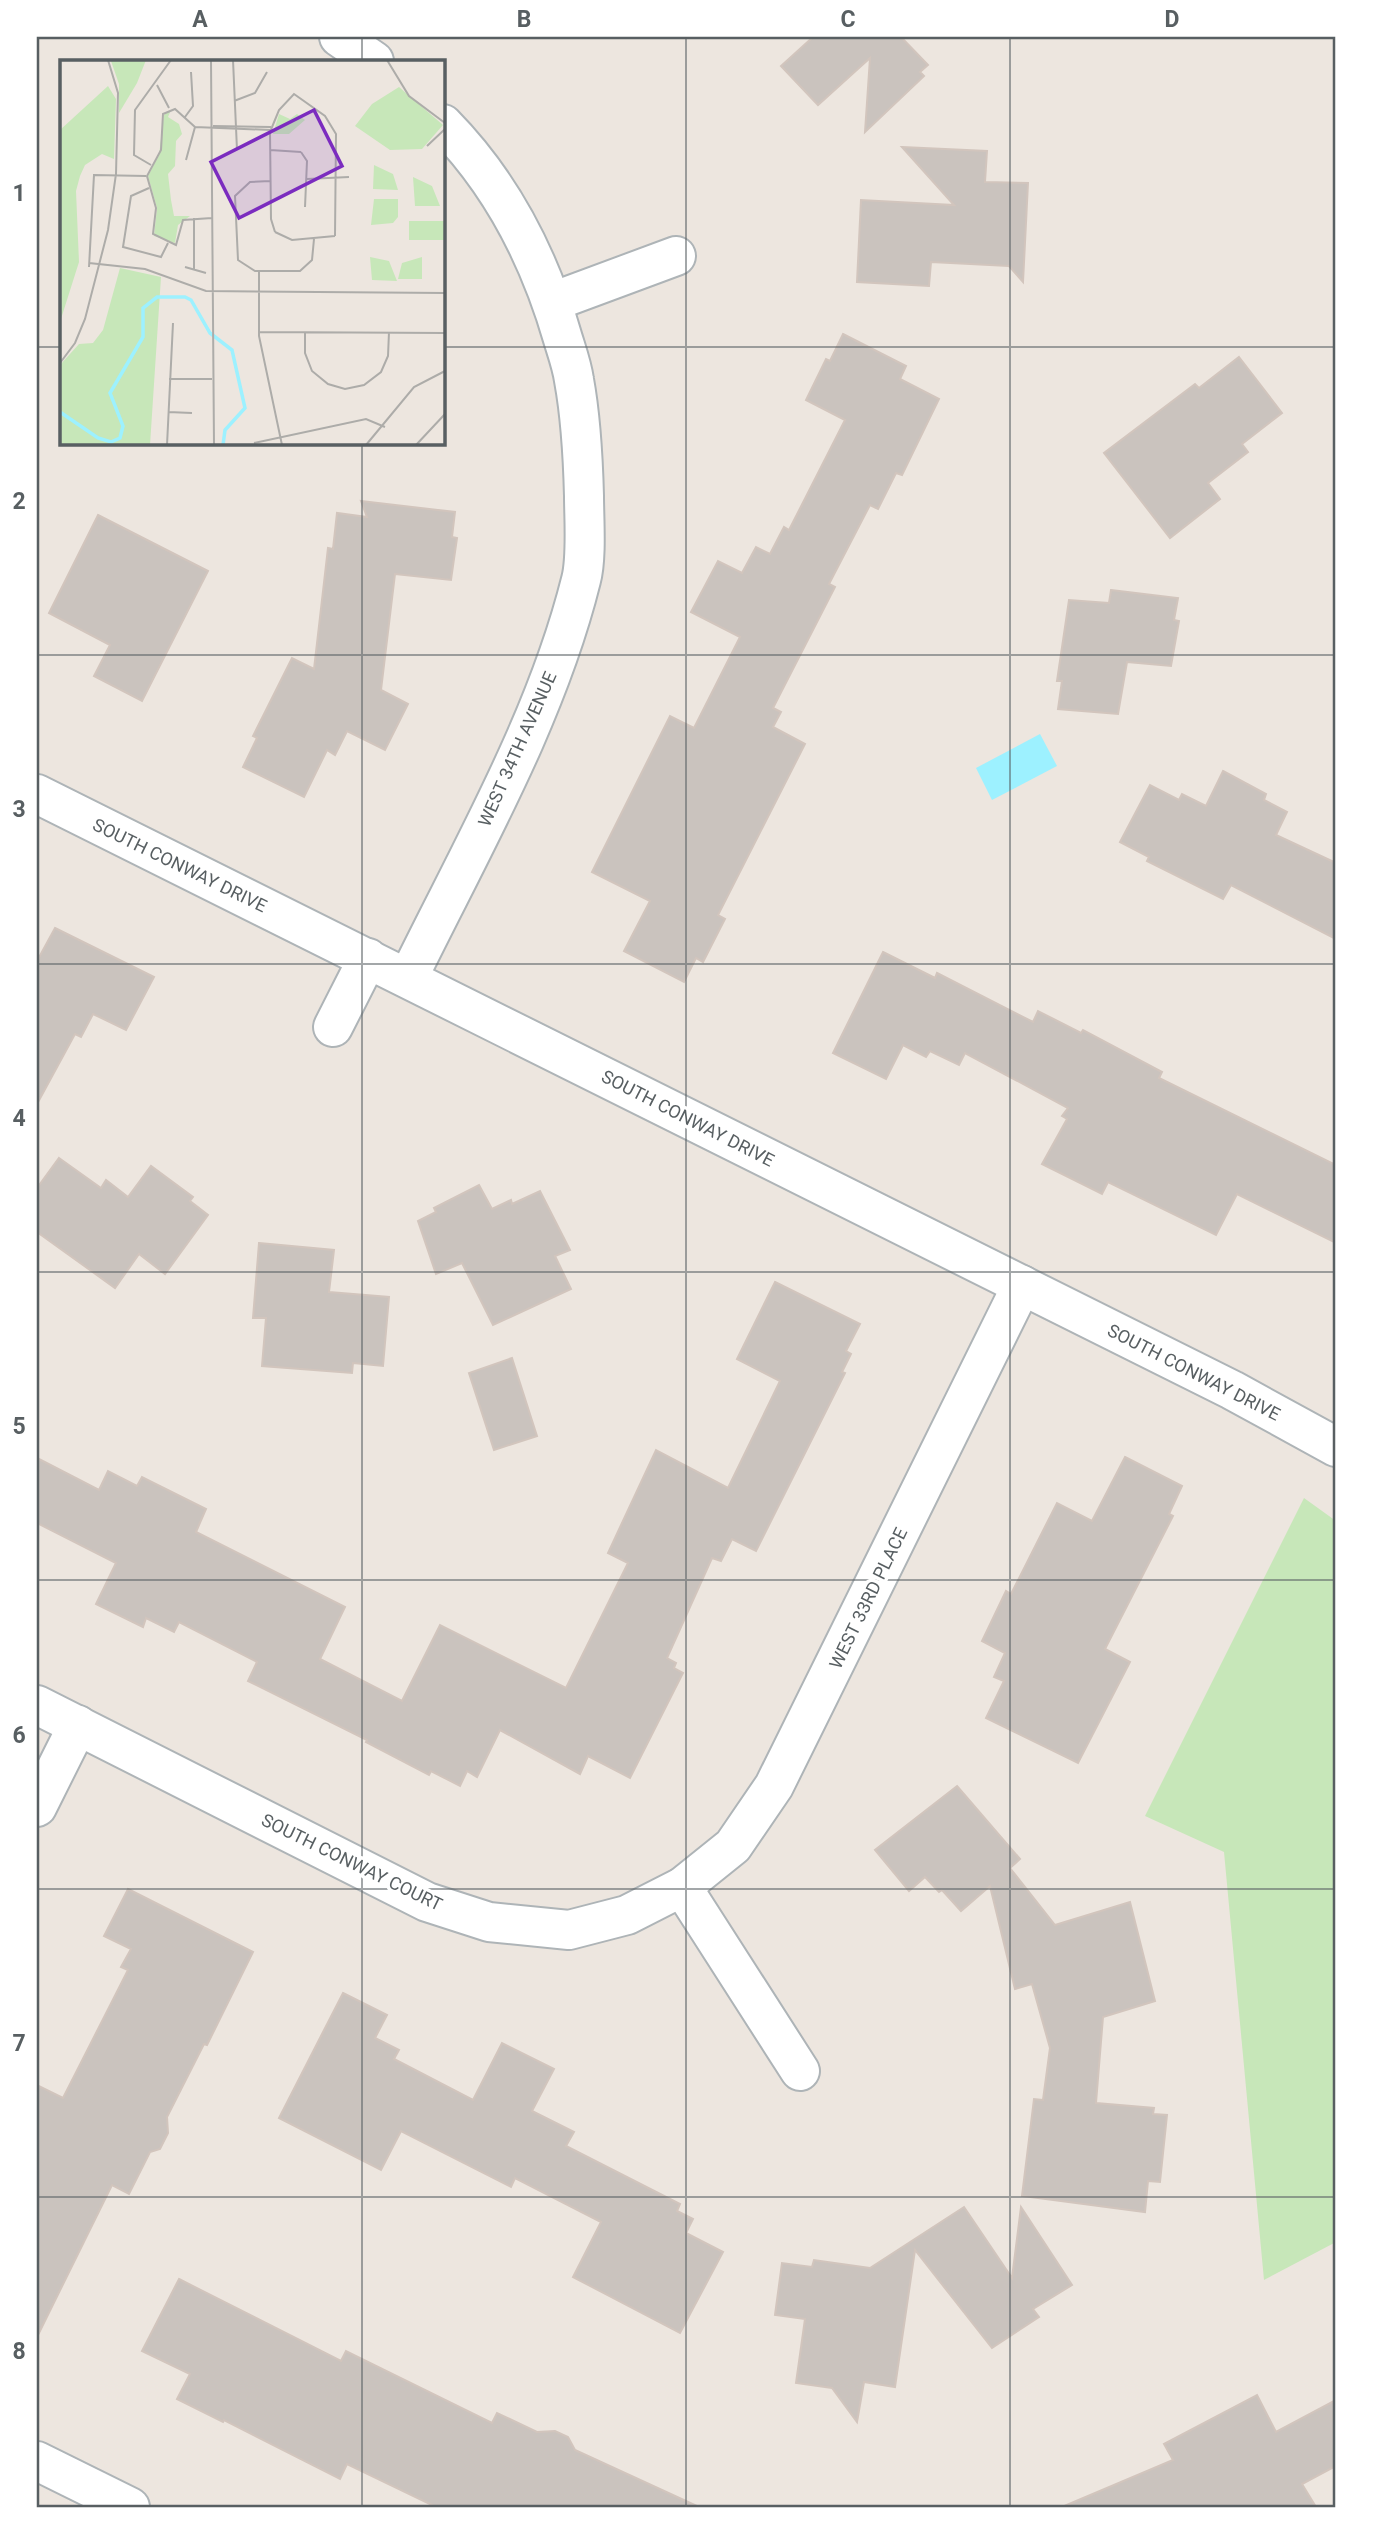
<svg xmlns="http://www.w3.org/2000/svg" width="1373" height="2544" font-family="Roboto,sans-serif">
  <rect width="100%" height="100%" fill="#ede6df"/>
  <path fill="#c7e7b9" d="M 1304,1498 L 1336,1521 L 1336,2242 L 1264,2280 L 1224,1852 L 1145,1816 Z"/>
  <path fill="#9df1ff" d="M 1040,734 L 1057,766 L 992,800 L 976,768 Z"/>
  <g fill="#cac3be" stroke="#d2c5bd" stroke-width="2">
    <path d="M 813,37 L 901,37 L 928,65 L 920,72 L 924,76 L 865,132 L 870,58 L 818,105 L 781,66 Z"/>
    <path d="M 902,147 L 987,151 L 985,182 L 1028,183 L 1023,282 L 1009,266 L 931,262 L 929,286 L 857,282 L 861,200 L 954,205 Z"/>
    <path d="M 843,334 L 906,366 L 900,379 L 939,399 L 902,475 L 896,473 L 878,509 L 870,505 L 829,584 L 835,587 L 773,708 L 781,712 L 773,727 L 805,744 L 718,915 L 725,919 L 703,962 L 696,958 L 684,982 L 624,951 L 650,901 L 592,872 L 670,716 L 694,728 L 740,637 L 691,612 L 718,561 L 742,573 L 756,547 L 770,554 L 784,527 L 789,530 L 845,420 L 806,400 L 826,359 L 830,361 Z"/>
    <path d="M 1239,357 L 1282,413 L 1242,444 L 1248,452 L 1208,483 L 1220,499 L 1170,538 L 1104,453 L 1195,384 L 1199,388 Z"/>
    <path d="M 361,501 L 455,512 L 452,537 L 457,538 L 451,580 L 395,574 L 381,690 L 408,704 L 385,750 L 347,731 L 335,755 L 327,750 L 304,797 L 243,767 L 257,738 L 253,736 L 292,658 L 314,669 L 328,548 L 333,549 L 337,513 L 367,517 Z"/>
    <path d="M 98,515 L 208,571 L 142,701 L 94,676 L 110,645 L 49,613 Z"/>
    <path d="M 1111,590 L 1178,598 L 1174,620 L 1179,621 L 1171,666 L 1127,662 L 1118,714 L 1058,709 L 1062,681 L 1057,681 L 1069,600 L 1109,603 Z"/>
    <path d="M 1223,771 L 1266,794 L 1264,800 L 1287,812 L 1276,835 L 1336,863 L 1336,939 L 1231,885 L 1223,899 L 1147,861 L 1149,857 L 1120,842 L 1150,785 L 1179,800 L 1182,794 L 1206,806 Z"/>
    <path d="M 55,928 L 154,977 L 126,1030 L 93,1014 L 81,1037 L 75,1034 L 37,1104 L 37,961 Z"/>
    <path d="M 883,952 L 935,978 L 937,973 L 1033,1022 L 1038,1011 L 1081,1033 L 1083,1030 L 1162,1072 L 1159,1078 L 1336,1165 L 1336,1243 L 1237,1194 L 1216,1235 L 1108,1182 L 1102,1194 L 1042,1164 L 1067,1119 L 1062,1116 L 1068,1108 L 965,1053 L 959,1065 L 930,1051 L 926,1057 L 903,1045 L 886,1079 L 833,1053 Z"/>
    <path d="M 59,1158 L 101,1188 L 106,1180 L 128,1197 L 151,1166 L 193,1197 L 190,1201 L 208,1215 L 165,1274 L 139,1254 L 115,1288 L 37,1232 L 37,1188 Z"/>
    <path d="M 479,1185 L 492,1209 L 511,1200 L 512,1204 L 540,1191 L 570,1250 L 555,1256 L 571,1289 L 493,1325 L 462,1263 L 436,1274 L 418,1221 L 436,1212 L 434,1208 Z"/>
    <path d="M 259,1243 L 334,1250 L 329,1292 L 389,1297 L 383,1366 L 353,1363 L 352,1373 L 262,1366 L 266,1318 L 253,1318 Z"/>
    <path d="M 775,1282 L 860,1324 L 846,1351 L 851,1354 L 842,1372 L 845,1373 L 756,1551 L 732,1539 L 721,1561 L 712,1558 L 667,1658 L 676,1663 L 674,1668 L 683,1673 L 630,1778 L 588,1756 L 580,1774 L 500,1730 L 477,1777 L 467,1771 L 460,1786 L 431,1771 L 429,1775 L 366,1742 L 367,1740 L 248,1681 L 257,1662 L 179,1622 L 174,1632 L 146,1618 L 143,1627 L 96,1604 L 116,1563 L 37,1523 L 37,1458 L 99,1490 L 108,1471 L 137,1486 L 142,1477 L 206,1509 L 196,1532 L 345,1607 L 320,1659 L 402,1701 L 440,1625 L 566,1688 L 628,1563 L 608,1553 L 656,1450 L 728,1488 L 780,1381 L 737,1359 Z"/>
    <path d="M 512,1358 L 537,1436 L 494,1450 L 469,1373 Z"/>
    <path d="M 1125,1457 L 1182,1486 L 1169,1514 L 1173,1516 L 1105,1649 L 1130,1662 L 1078,1763 L 986,1718 L 1004,1681 L 994,1677 L 1005,1653 L 982,1641 L 1006,1591 L 1011,1594 L 1057,1503 L 1092,1521 Z"/>
    <path d="M 957,1786 L 1020,1859 L 1010,1868 L 1055,1925 L 1130,1902 L 1155,2001 L 1103,2017 L 1096,2103 L 1154,2108 L 1153,2114 L 1167,2115 L 1160,2182 L 1148,2181 L 1145,2212 L 1022,2196 L 1034,2099 L 1043,2100 L 1050,2048 L 1032,1984 L 1015,1989 L 990,1886 L 961,1911 L 942,1890 L 939,1892 L 925,1877 L 909,1891 L 875,1850 Z"/>
    <path d="M 128,1889 L 253,1952 L 207,2045 L 204,2044 L 167,2117 L 168,2133 L 160,2149 L 150,2152 L 129,2194 L 112,2185 L 37,2337 L 37,2085 L 63,2098 L 128,1970 L 121,1967 L 131,1949 L 104,1936 Z"/>
    <path d="M 343,1993 L 387,2015 L 375,2038 L 399,2050 L 394,2059 L 473,2100 L 502,2043 L 554,2069 L 532,2111 L 574,2132 L 566,2146 L 680,2204 L 677,2211 L 693,2219 L 686,2233 L 723,2252 L 680,2333 L 573,2277 L 601,2222 L 515,2178 L 511,2187 L 401,2131 L 381,2170 L 279,2118 Z"/>
    <path d="M 964,2207 L 1012,2278 L 1021,2207 L 1072,2285 L 1033,2309 L 1039,2317 L 992,2348 L 915,2250 L 895,2387 L 864,2382 L 857,2422 L 832,2388 L 796,2383 L 805,2319 L 775,2315 L 782,2263 L 812,2267 L 814,2260 L 870,2268 Z"/>
    <path d="M 179,2279 L 341,2361 L 346,2351 L 492,2423 L 497,2413 L 537,2432 L 555,2431 L 568,2437 L 575,2450 L 699,2507 L 436,2507 L 347,2464 L 340,2479 L 224,2420 L 223,2422 L 177,2399 L 190,2374 L 142,2351 Z"/>
    <path d="M 1257,2395 L 1276,2432 L 1336,2400 L 1336,2466 L 1302,2484 L 1316,2507 L 1062,2507 L 1173,2460 L 1164,2444 Z"/>
  </g>
  <g fill="none" stroke-linecap="round" stroke-linejoin="round">
    <g stroke="#aeb4b7" stroke-width="42">
      <g id="street">
        <path d="M 339,37 L 374,61"/>
        <path d="M 552,302 L 676,256"/>
        <path d="M 37,794 L 1232,1390 L 1336,1447"/>
        <path d="M 408,978 C 471,849 546,720 581,580 C 587,558 584,519 584,496 C 583,457 581,418 574,380 C 572,366 567,352 563,339 C 540,259 501,183 443,124"/>
        <path d="M 333,1027 L 368,958"/>
        <path d="M 37,1705 L 427,1902 L 489,1922 L 569,1930 L 627,1915 L 682,1887 L 733,1846 L 774,1786 L 1022,1285"/>
        <path d="M 37,1807 L 78,1725"/>
        <path d="M 682,1887 L 800,2071"/>
        <path d="M 37,2461 L 130,2507"/>
      </g>
    </g>
    <use href="#street" stroke="#fff" stroke-width="38"/>
  </g>
  <path fill="none" stroke="#585f62" stroke-width="2" stroke-opacity="0.55" d="M 362,37 L 362,61M 686,37 L 686,2507M 1010,37 L 1010,2507M 37,347 L 61,347M 443,347 L 1336,347M 362,443 L 362,2507M 37,655 L 1336,655M 37,964 L 1336,964M 37,1272 L 1336,1272M 37,1580 L 1336,1580M 37,1889 L 1336,1889M 37,2197 L 1336,2197"/>
  <g text-anchor="middle" dominant-baseline="central" stroke-width="7" stroke-linejoin="round" paint-order="stroke">
    <g font-size="18" fill="#585f62" stroke="#fff">
      <text transform="translate(517 749) rotate(-66)">WEST 34TH AVENUE</text>
      <text transform="translate(180 865) rotate(26)">SOUTH CONWAY DRIVE</text>
      <text transform="translate(688 1118) rotate(27)">SOUTH CONWAY DRIVE</text>
      <text transform="translate(1194 1372) rotate(27)">SOUTH CONWAY DRIVE</text>
      <text transform="translate(868 1598) rotate(-64)">WEST 33RD PLACE</text>
      <text transform="translate(352 1862) rotate(26)">SOUTH CONWAY COURT</text>
    </g>
  </g>
  <g transform="translate(60 60)">
    <rect width="385" height="385" fill="#ede6df"/>
    <path d="M 86,0 L 77,23 L 59,53 L 59,24 L 51,1 ZM 48,26 L 56,39 L 54,99 L 42,94 L 25,105 L 20,116 L 16,131 L 19,202 L 0,262 L 0,70 ZM 339,27 L 383,65 L 362,89 L 330,90 L 295,66 L 312,44 ZM 111,50 L 108,57 L 119,64 L 122,74 L 116,81 L 115,106 L 108,114 L 111,140 L 114,156 L 130,156 L 118,165 L 115,183 L 94,176 L 97,148 L 88,116 L 99,95 L 104,55 ZM 219,54 L 230,59 L 237,54 L 245,60 L 229,74 L 213,74 ZM 314,105 L 333,114 L 338,130 L 313,129 ZM 353,117 L 372,126 L 380,146 L 355,146 ZM 314,139 L 338,139 L 338,157 L 333,163 L 311,165 ZM 349,161 L 385,161 L 385,180 L 349,180 ZM 310,197 L 329,201 L 337,221 L 312,220 ZM 362,197 L 362,219 L 338,219 L 342,203 ZM 60,208 L 101,217 L 90,385 L 0,385 L 0,305 L 19,284 L 33,283 L 43,270 Z" fill="#c7e7b9"/>
    <path fill="none" stroke="#9df1ff" stroke-width="3.5" d="M 0,352 L 38,378 L 51,382 L 60,378 L 63,366 L 50,333 L 83,277 L 83,248 L 97,237 L 125,237 L 131,240 L 150,273 L 172,290 L 185,348 L 165,370 L 163,385"/>
    <path fill="none" stroke="#adaca9" stroke-width="2" d="M 151,0 L 154,385M 173,0 L 177,90M 327,0 L 349,36 L 385,63M 97,25 L 109,48M 174,41 L 195,33 L 207,12M 125,57 L 133,46 L 131,12M 153,66 L 211,67M 135,67 L 115,49 L 103,54 L 101,90 L 87,116 L 96,148 L 93,174 L 116,185 L 123,160 L 152,158M 135,67 L 211,70M 367,86 L 385,69M 210,90 L 241,92M 241,92 L 247,101 L 245,147M 126,100 L 135,67M 91,105 L 74,95 L 75,50 L 111,0M 247,119 L 289,117M 210,121 L 190,122 L 175,136 L 178,200 L 195,211 L 240,211 L 252,200 L 254,179M 89,128 L 71,136 L 63,187 L 101,197 L 108,183M 134,158 L 134,210M 215,172 L 211,159 L 210,72 L 219,50 L 234,34 L 265,56 L 276,74 L 275,176M 215,172 L 232,180 L 275,176M 29,203 L 85,209 L 146,231 L 385,233M 29,207 L 34,115 L 86,116M 125,207 L 146,213M 199,211 L 199,276 L 222,385M 199,272 L 385,273M 245,272 L 245,293 L 252,311 L 268,324 L 285,329 L 304,325 L 321,312 L 328,296 L 329,272M 0,303 L 15,283 L 25,259 L 48,170 L 56,114 L 58,33 L 48,0M 109,319 L 152,319M 108,352 L 132,353M 194,383 L 306,359 L 325,367M 107,385 L 113,263M 306,385 L 354,327 L 385,311M 356,385 L 385,354"/>
    <path fill="#7b2cbf" fill-opacity="0.15" stroke="#7b2cbf" stroke-width="3.5" d="M 254,50 L 282,106 L 179,158 L 151,102 Z"/>
    <rect width="385" height="385" fill="none" stroke="#585f62" stroke-width="3.5"/>
  </g>
  <rect width="1373" height="2544" fill="none" stroke="#ffffff" stroke-width="77"/>
  <rect x="38" y="38" width="1296" height="2468" fill="none" stroke="#585f62" stroke-width="2.5"/>
  <g font-size="23" text-anchor="middle" font-weight="bold" fill="#585f62">
    <text x="200" y="27">A</text>
    <text x="524" y="27">B</text>
    <text x="848" y="27">C</text>
    <text x="1172" y="27">D</text>
    <text x="19" y="201">1</text>
    <text x="19" y="509">2</text>
    <text x="19" y="817">3</text>
    <text x="19" y="1126">4</text>
    <text x="19" y="1434">5</text>
    <text x="19" y="1743">6</text>
    <text x="19" y="2051">7</text>
    <text x="19" y="2359">8</text>
  </g>
</svg>
